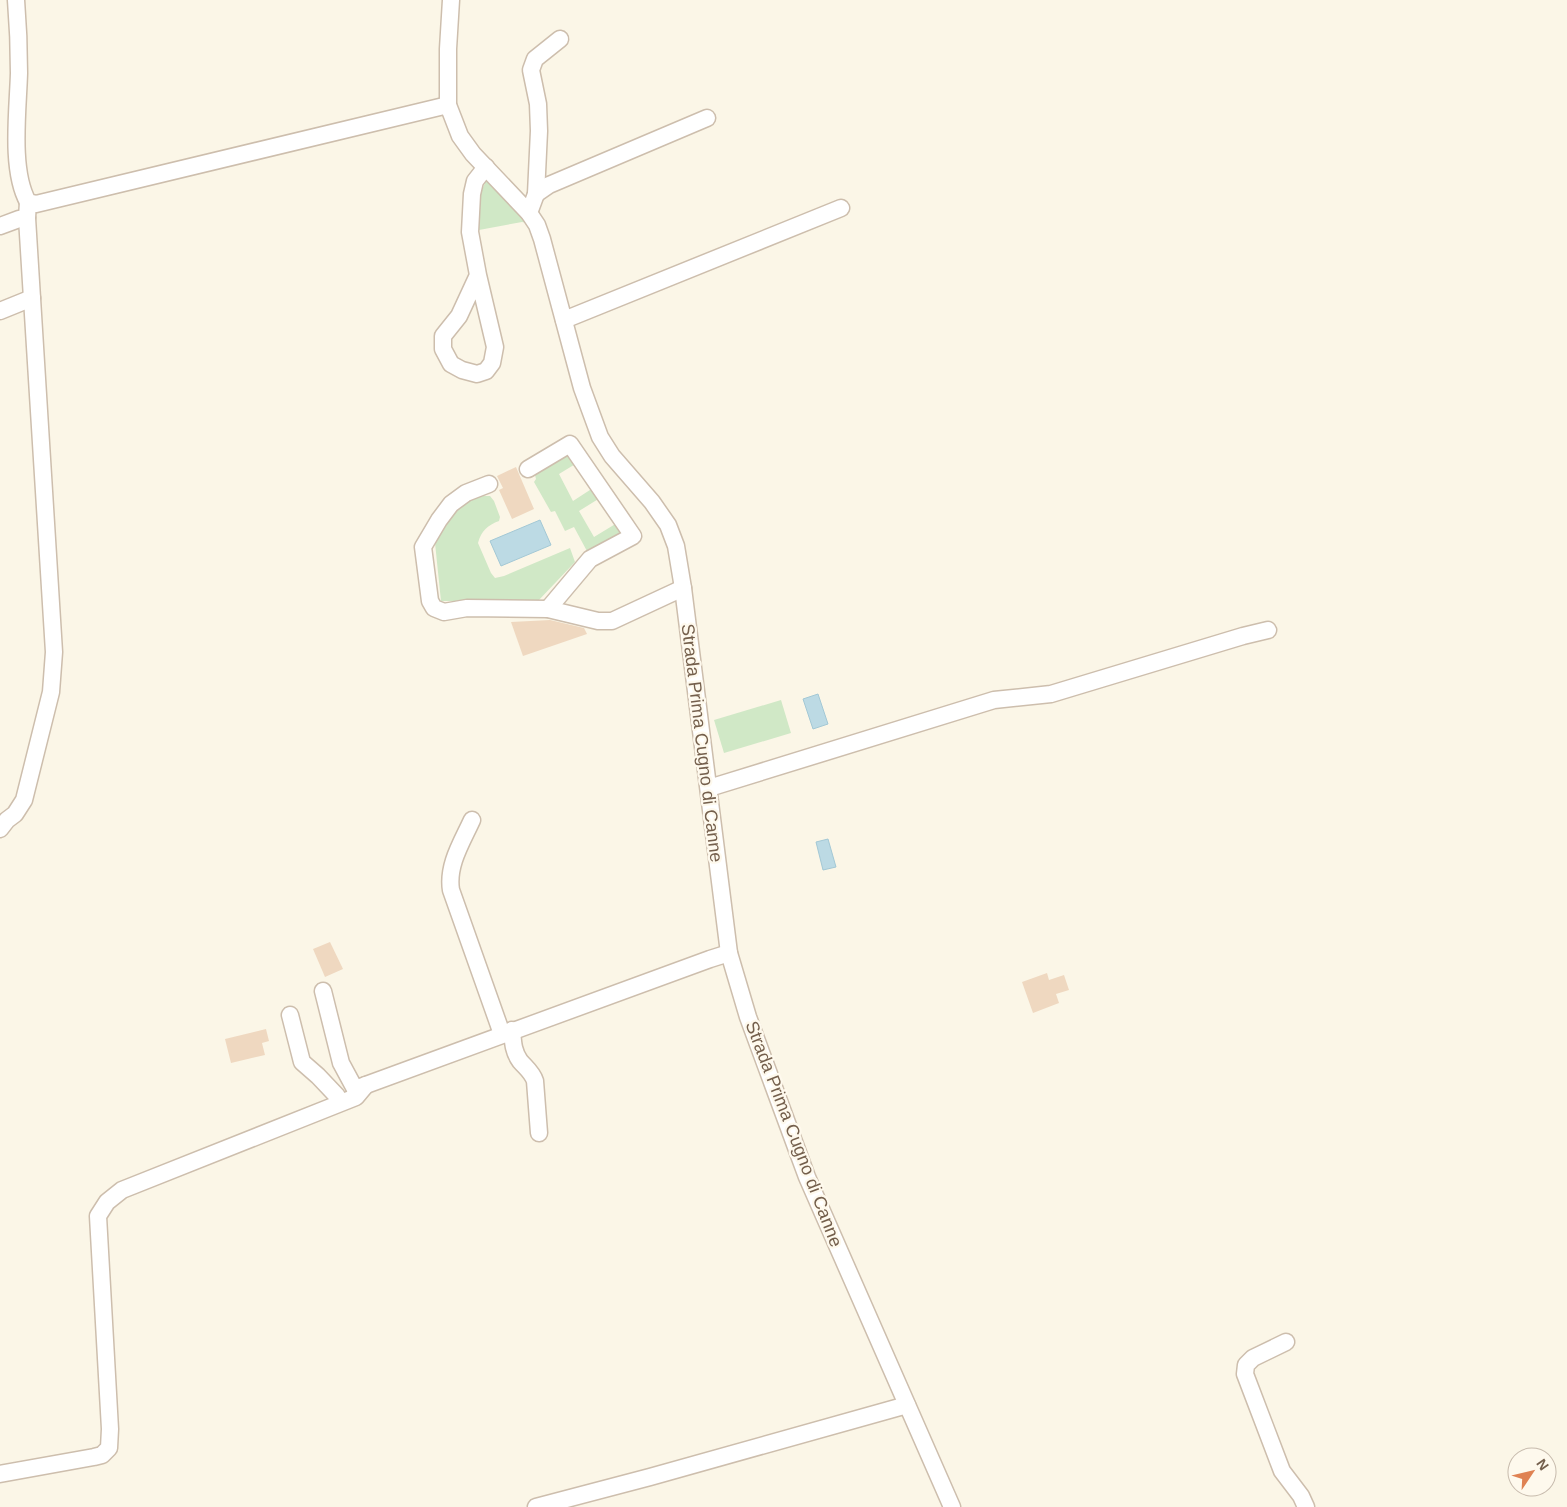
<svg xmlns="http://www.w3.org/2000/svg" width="1567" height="1507" font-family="Arial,sans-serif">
  <rect width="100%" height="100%" fill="#fbf6e7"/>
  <g fill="#d0e8c6">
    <path d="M 488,177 L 527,223 L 522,222 L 479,230 C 476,209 478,196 488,177 Z"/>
    <path d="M 569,452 L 577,463 L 559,474 L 573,501 L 593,488 L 600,498 L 579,511 L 594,537 L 617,523 L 624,533 L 588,553 L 574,527 L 565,531 L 555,511 L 551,512 L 534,482 L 536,479 L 535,475 L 542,468 Z"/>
    <path d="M 483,496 L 490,496 L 494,501 L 500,517 L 499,521 C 488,525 481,531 478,543 L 491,573 L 495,578 L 504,576 L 570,548 L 575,562 L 538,601 L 441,601 L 435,543 L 455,512 L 472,499 Z"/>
    <path d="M 781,700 L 791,733 L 724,753 L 714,720 Z"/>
  </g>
  <g fill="#bcdae4" stroke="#a3c8d5">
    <path d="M 540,520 L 551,545 L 501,566 L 490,541 Z"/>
    <path d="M 818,694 L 828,724 L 813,729 L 803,699 Z"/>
    <path d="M 828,839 L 836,867 L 823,870 L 816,842 Z"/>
  </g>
  <g fill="#efd8c0">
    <path d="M 516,467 L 534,509 L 512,519 L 499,490 L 503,488 L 497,476 Z"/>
    <path d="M 550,620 L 584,628 L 587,634 L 523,656 L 511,622 Z"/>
    <path d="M 330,942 L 343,969 L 325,977 L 313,949 Z"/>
    <path d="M 1047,973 L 1049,980 L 1064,975 L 1069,990 L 1056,994 L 1059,1003 L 1033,1013 L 1022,982 Z"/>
    <path d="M 266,1029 L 269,1041 L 262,1043 L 265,1055 L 231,1063 L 225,1039 Z"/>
  </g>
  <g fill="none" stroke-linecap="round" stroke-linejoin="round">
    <g stroke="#cdbead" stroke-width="19">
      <g id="minor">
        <path d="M 16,0 C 18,24 19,49 19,73 C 18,110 10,170 28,202 L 36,204 L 448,105"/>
        <path d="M 451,0 L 448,49 L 448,105 L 460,136 L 473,154 L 529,213 L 537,225 L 542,239 L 582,388 L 600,437 L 612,456 L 652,502 L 668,525 L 676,546 L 683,588 L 729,953 L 748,1017 L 807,1177 L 952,1507"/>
        <path d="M 536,194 L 549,185 L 707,118"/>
        <path d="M 529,213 L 536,194 L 539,131 L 538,104 L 531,70 L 535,59 L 560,39"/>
        <path d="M 0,226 L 19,219 L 27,218"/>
        <path d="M 478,275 L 495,347 L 492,363 L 486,371 L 477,374 L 462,370 L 451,364 L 443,349 L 443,336 L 459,316 L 478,275 L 470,232 L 472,194 L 475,181 L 486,167"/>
        <path d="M 0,311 L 32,298"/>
        <path d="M 564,320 L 841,208"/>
        <path d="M 528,469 L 570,444 L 633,536 L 590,559 L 548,609"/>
        <path d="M 489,484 L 466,493 L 451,504 L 439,520 L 423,547 L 430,601 L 434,608 L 444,612 L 467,608 L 548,609 L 598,621 L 612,621 L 683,588"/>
        <path d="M 709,788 L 994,700 L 1051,694 L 1243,636 L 1268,630"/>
        <path d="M 472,820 C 462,842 447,865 451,890 L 502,1034"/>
        <path d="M 0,829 L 7,820 L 15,814 L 24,800 L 51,692 L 54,652 L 27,218 L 28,202"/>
        <path d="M 323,991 L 341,1063 L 355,1089"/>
        <path d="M 290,1015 L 302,1062 L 318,1076 L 337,1096"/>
        <path d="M 512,1030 C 513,1042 513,1051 520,1061 C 526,1068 532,1072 535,1081 L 539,1133"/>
        <path d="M 355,1089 L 710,959 L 729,953"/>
        <path d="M 1286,1342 L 1253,1358 L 1246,1365 L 1245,1374 L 1282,1471 L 1301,1496 L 1306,1507"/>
        <path d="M 0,1474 L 94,1457 L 102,1455 L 109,1448 L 110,1429 L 98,1216 L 107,1202 L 122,1190 L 356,1097 L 366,1085"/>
        <path d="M 536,1507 L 650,1477 L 907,1405"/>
      </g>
    </g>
    <use href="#minor" stroke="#fff" stroke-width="16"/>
  </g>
  <g text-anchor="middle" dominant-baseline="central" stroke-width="4.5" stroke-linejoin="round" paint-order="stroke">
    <g font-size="18" fill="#745f4c" stroke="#fef9ed">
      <text transform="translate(702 743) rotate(83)">Strada Prima Cugno di Canne</text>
      <text transform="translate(794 1134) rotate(69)">Strada Prima Cugno di Canne</text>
    </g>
  </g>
  <g transform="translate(1532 1472) rotate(55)"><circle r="24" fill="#fef9ed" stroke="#c7bbad"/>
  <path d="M0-4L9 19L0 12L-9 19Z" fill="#df8252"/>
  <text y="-8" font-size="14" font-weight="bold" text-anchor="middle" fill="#745f4c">N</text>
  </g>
</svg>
